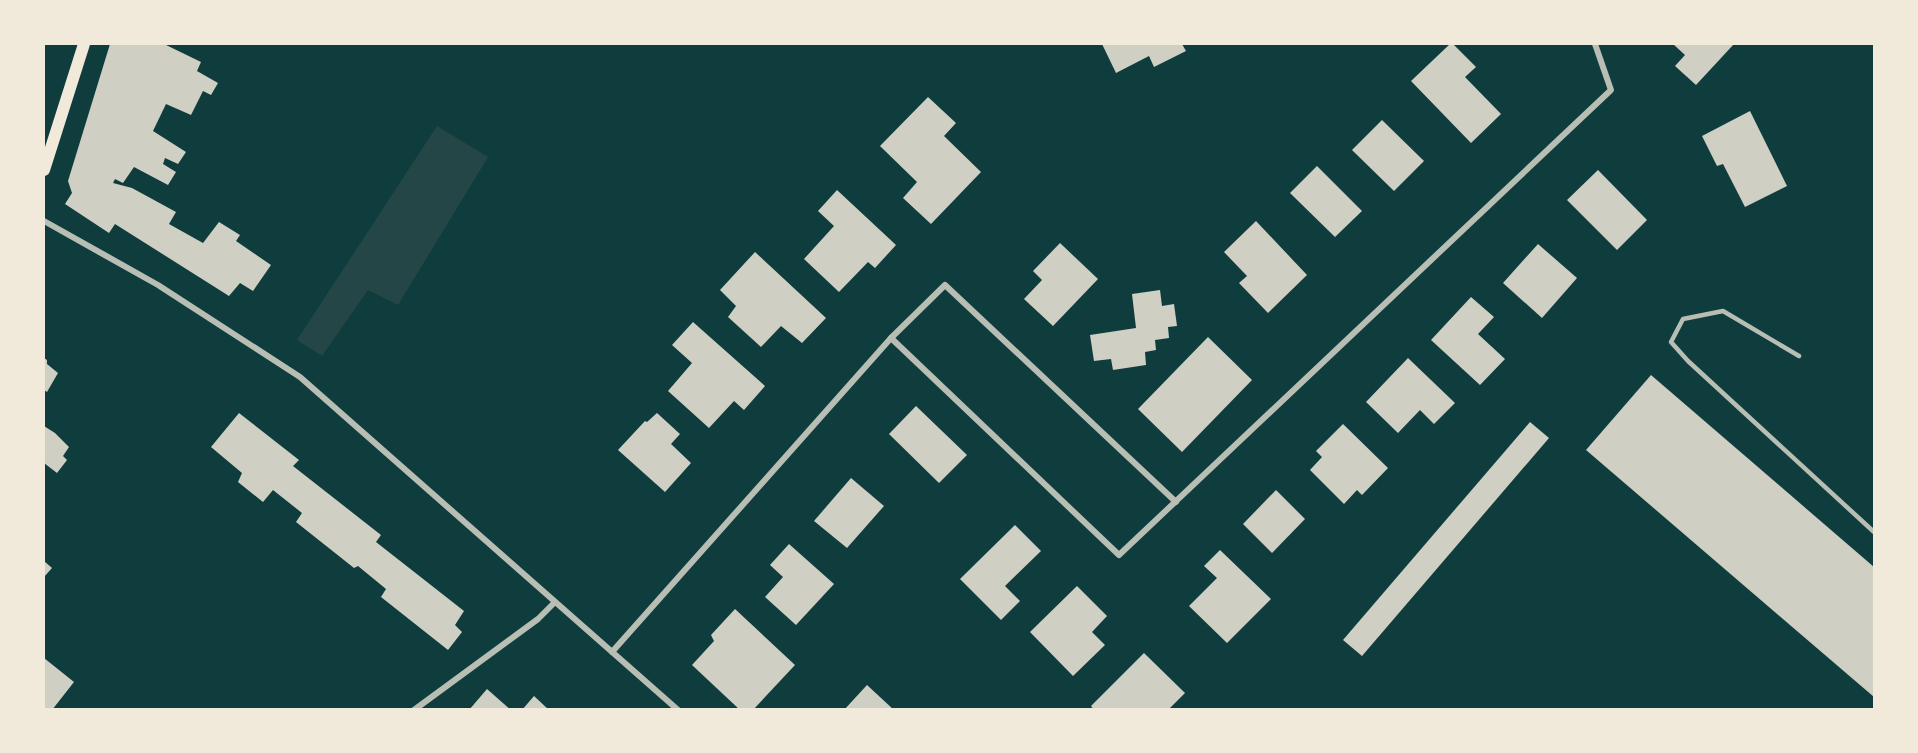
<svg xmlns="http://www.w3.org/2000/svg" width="1918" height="753" font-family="'Roboto Condensed',sans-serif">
  <rect width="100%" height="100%" fill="#0f3d3e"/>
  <path fill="#244646" d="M 437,126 L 488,157 L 398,305 L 368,290 L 322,356 L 297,340 Z"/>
  <g fill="#cfcfc3">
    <path d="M 110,44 L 164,44 L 201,62 L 197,71 L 218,83 L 211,95 L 203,91 L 191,115 L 166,104 L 153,131 L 186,152 L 178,164 L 165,158 L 163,164 L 176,172 L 168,185 L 134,167 L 123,183 L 115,179 L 113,183 L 132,188 L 176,212 L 169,224 L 203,243 L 219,222 L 240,235 L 236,241 L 271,265 L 253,291 L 240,283 L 229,296 L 115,224 L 109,233 L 65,204 L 72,193 L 68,181 Z"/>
    <path d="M 1102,44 L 1182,44 L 1186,51 L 1154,67 L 1149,56 L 1116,73 Z"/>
    <path d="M 1450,44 L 1453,44 L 1476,67 L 1465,77 L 1501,114 L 1471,143 L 1411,81 Z"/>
    <path d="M 1673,44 L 1734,44 L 1696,85 L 1675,66 L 1685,55 Z"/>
    <path d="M 928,97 L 956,123 L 944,136 L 981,172 L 931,224 L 903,198 L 917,182 L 880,146 Z"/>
    <path d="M 1750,111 L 1787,186 L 1745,207 L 1723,164 L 1717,166 L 1702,136 Z"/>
    <path d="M 1382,120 L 1424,161 L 1394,191 L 1352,150 Z"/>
    <path d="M 1317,166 L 1362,211 L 1335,237 L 1290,193 Z"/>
    <path d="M 1598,170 L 1647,220 L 1617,250 L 1567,200 Z"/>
    <path d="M 837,190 L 896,245 L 875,268 L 868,262 L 839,292 L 804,259 L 834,226 L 818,211 Z"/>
    <path d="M 1256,221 L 1307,275 L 1268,313 L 1239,283 L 1247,276 L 1224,252 Z"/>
    <path d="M 1060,243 L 1098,279 L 1053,326 L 1024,299 L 1042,280 L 1033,271 Z"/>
    <path d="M 1538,244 L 1577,278 L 1542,318 L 1503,283 Z"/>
    <path d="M 755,252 L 826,318 L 802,343 L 781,326 L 761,347 L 728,317 L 736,306 L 720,290 Z"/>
    <path d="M 1160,290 L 1162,306 L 1174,304 L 1177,326 L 1168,327 L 1169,338 L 1155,340 L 1156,350 L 1145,352 L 1146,365 L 1113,370 L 1111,359 L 1094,361 L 1090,335 L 1136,328 L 1132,294 Z"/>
    <path d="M 1471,297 L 1494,317 L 1478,334 L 1505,359 L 1480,385 L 1431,340 Z"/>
    <path d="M 693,322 L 765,386 L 744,410 L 734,401 L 709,428 L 668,391 L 692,363 L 672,345 Z"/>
    <path d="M 1208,337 L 1252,380 L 1182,452 L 1138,409 Z"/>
    <path d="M 44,358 L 47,360 L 47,364 L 58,373 L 47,392 L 44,390 Z"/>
    <path d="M 1408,358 L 1455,403 L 1434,424 L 1420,410 L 1398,433 L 1366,402 Z"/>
    <path d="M 1651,375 L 1874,567 L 1874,697 L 1586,450 Z"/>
    <path d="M 916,406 L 967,455 L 939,483 L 889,434 Z"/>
    <path d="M 239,413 L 299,460 L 293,466 L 381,535 L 376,542 L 464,611 L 455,625 L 462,632 L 448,650 L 381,597 L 386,589 L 358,566 L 354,568 L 296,522 L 302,513 L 273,490 L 263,502 L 238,482 L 242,473 L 211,447 Z"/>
    <path d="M 657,413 L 680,434 L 671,444 L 691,463 L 665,492 L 618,450 L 645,421 L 647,422 Z"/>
    <path d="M 1530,422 L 1549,438 L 1362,656 L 1343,640 Z"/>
    <path d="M 1343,424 L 1388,468 L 1362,495 L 1357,490 L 1344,504 L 1310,470 L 1322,457 L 1316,451 Z"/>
    <path d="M 44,426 L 55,433 L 69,447 L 63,456 L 67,460 L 57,473 L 44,463 Z"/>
    <path d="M 851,478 L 884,506 L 847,548 L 814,521 Z"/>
    <path d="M 1276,490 L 1305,519 L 1272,553 L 1243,524 Z"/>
    <path d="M 1015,525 L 1041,551 L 1005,586 L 1020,601 L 1001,620 L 960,579 Z"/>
    <path d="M 789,544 L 834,584 L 796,625 L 765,597 L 783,577 L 770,565 Z"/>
    <path d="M 1220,550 L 1271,599 L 1227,643 L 1189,606 L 1217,578 L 1204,566 Z"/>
    <path d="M 44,561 L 52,568 L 44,577 Z"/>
    <path d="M 1077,586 L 1107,616 L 1092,632 L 1105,645 L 1073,676 L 1030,632 Z"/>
    <path d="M 735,609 L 795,665 L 753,710 L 740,710 L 692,665 L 714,641 L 711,635 Z"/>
    <path d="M 1144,653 L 1185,693 L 1168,710 L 1094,710 L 1091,706 Z"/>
    <path d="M 44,658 L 74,682 L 52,710 L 44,710 Z"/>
    <path d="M 867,685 L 894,710 L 844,710 Z"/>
    <path d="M 487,689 L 511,710 L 469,710 Z"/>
    <path d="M 534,696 L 549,710 L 522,710 Z"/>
  </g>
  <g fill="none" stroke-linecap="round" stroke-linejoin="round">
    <path stroke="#b8beb3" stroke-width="4.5" d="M 1799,356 L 1723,311 L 1683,319 L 1671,342 L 1688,361 L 1874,532"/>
    <g stroke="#b8beb3" stroke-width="6">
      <path d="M 44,221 L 158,285 L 300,377 L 678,710"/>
      <path d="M 891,338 L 1119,555 L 1611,90 L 1595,44"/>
      <path d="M 612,652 L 891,338 L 945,285 L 1176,502"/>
      <path d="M 414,710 L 538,619 L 555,602"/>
    </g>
    <path stroke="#f1e9da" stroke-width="12" d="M 44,170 L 84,44"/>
  </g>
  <rect width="1918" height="753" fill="none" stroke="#f1e9da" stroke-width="90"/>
</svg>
